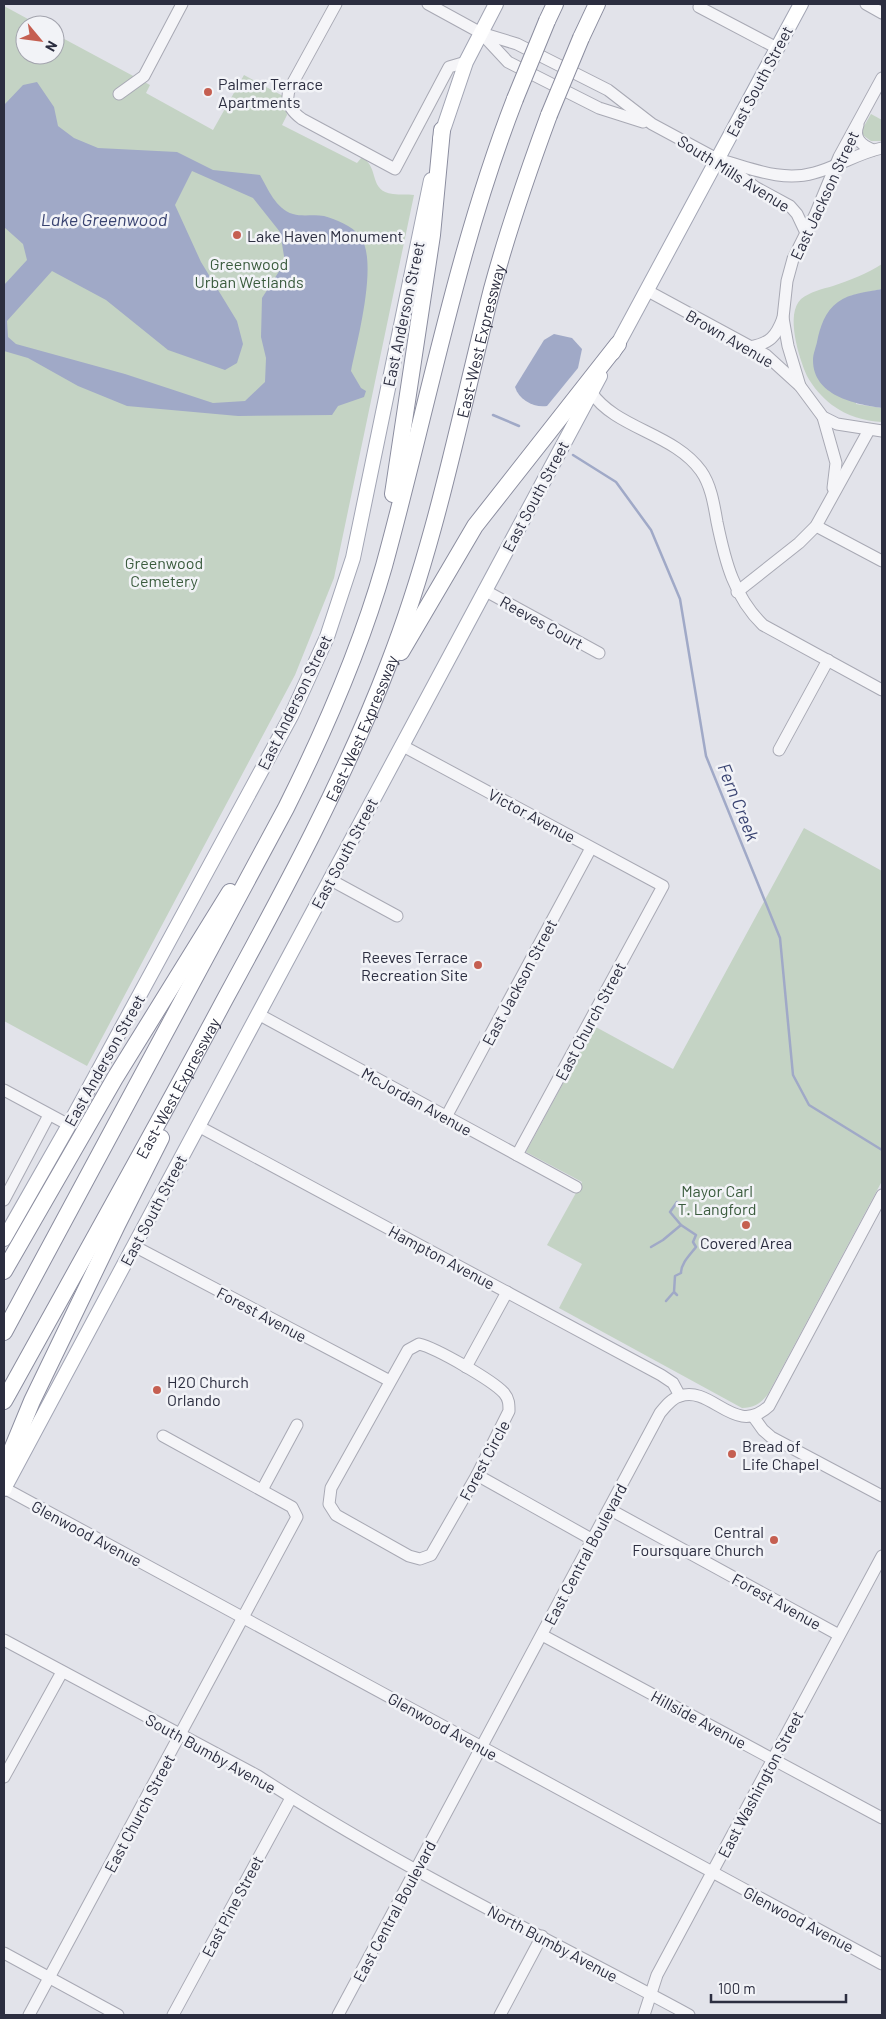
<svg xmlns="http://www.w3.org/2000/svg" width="886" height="2019" font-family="Barlow,sans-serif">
  <rect width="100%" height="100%" fill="#e2e3ea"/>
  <g fill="#c4d3c4">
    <path d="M 4,6 L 39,25 L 25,25 L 25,55 L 55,55 L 55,34 L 150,85 L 146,93 L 213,130 L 244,75 L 283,96 L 287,115 L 282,125 L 357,163 L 362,157 C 380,168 368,191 393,194 C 400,195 407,194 414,195 L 334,578 L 295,675 L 87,1066 L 4,1021 Z"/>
    <path d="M 871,114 L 882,120 L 882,141 L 871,141 L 860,133 Z"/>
    <path d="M 882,264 L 882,289 L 850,296 L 856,404 L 882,408 L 882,422 C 864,421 847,416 832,405 C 822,397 813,387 807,376 C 799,358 785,314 801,299 C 810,292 822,289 833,286 C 850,280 867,274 882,264 Z"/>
    <path d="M 804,828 L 882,871 L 882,1181 L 768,1394 C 760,1404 755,1407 742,1408 L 559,1308 L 582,1264 L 547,1245 L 582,1182 L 526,1152 L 594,1026 L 673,1069 Z"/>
  </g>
  <g fill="#a0a9c7" fill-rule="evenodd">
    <path d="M 37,82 L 54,107 L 58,126 L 74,138 L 98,148 L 177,152 L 213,170 L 260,175 C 268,189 276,209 293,214 C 303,217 314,214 324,216 C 337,220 351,225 360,236 C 379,261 357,341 351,371 L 361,388 L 366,391 L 364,397 L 338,406 L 332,415 L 238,416 L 127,406 L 78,386 L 28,358 L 4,351 L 4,285 L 27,260 L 23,244 L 4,227 L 4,105 L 23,85 ZM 192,171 L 253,198 L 280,232 L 285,262 L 262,298 L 261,337 L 266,358 L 265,382 L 245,401 L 213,403 L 125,374 L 16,344 L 8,337 L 7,321 L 52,271 L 106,300 L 168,350 L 225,370 L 237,363 L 243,344 L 237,321 L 201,262 L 175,205 Z"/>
    <path d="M 882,289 L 882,408 C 855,404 813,396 813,360 C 813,354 816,347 817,342 C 820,327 825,311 838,302 C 850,293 868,292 882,289 Z"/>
    <path d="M 554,334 L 572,338 L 582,349 L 578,368 L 547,406 C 534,408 519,400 515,387 L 544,340 Z"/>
  </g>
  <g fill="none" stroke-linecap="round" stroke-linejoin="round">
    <g stroke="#a0a9c7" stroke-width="2.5">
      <path d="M 493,415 L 519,426"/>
      <path d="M 573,455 L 616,482 L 651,530 L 680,599 L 706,756 L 780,938 L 793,1075 L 809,1105 L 882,1150"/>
      <path d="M 677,1202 L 670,1212 L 681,1225 L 696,1235 L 693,1242 L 696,1247 C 690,1255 681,1263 681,1273 L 675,1276 L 674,1292 L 677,1295"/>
      <path d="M 651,1247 L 663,1240 L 681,1225"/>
      <path d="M 666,1301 L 673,1293"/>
    </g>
    <g stroke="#a8a9b4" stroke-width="13">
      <g id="minor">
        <path d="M 336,4 L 290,88 C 284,102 291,111 302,119 L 395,169 L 449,67 L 466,62"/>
        <path d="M 428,4 L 481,33 L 508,62 L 599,108 L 643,122"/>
        <path d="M 866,4 L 882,13"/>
        <path d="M 699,7 L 777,48"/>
        <path d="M 481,33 L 517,44 L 608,90 L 652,124 L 717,159 L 755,187 L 790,206 L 797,214 L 806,233"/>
        <path d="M 119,94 L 144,76 L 182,4"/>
        <path d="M 858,125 C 853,138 861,145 873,150"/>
        <path d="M 724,161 C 753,169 783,182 814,173 C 837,167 858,153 882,148"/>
        <path d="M 646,290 L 766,355 L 800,386 L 823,417 L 837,424 L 882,431"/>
        <path d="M 750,347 C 770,343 776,337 783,318"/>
        <path d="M 800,386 L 788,346 L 783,318 L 787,281 L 793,259 L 815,215 L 839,157 L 882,78"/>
        <path d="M 591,392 C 616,429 674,433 701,471 C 711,485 714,505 717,522 C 725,561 734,597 763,625 L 882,690"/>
        <path d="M 823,417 L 836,463 L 833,488"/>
        <path d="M 816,526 L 882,561"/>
        <path d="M 484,590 L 599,653"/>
        <path d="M 737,592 L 799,543 L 816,526 L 869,430"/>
        <path d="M 401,745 L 663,886 L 517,1155"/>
        <path d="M 779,750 L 828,660"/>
        <path d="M 329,879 L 397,916"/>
        <path d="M 258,1014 L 576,1187"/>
        <path d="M 4,1090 L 69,1125"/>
        <path d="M 446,1117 L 591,848"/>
        <path d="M 198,1126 L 661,1375 L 673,1383 L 680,1396"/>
        <path d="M 4,1200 L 49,1115"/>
        <path d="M 134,1246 L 390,1381"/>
        <path d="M 419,1344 C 436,1348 492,1380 504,1393 C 509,1399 509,1404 509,1411 L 477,1475 L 431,1555 L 420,1559 L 409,1556 L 336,1515 L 329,1504 L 331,1488 L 408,1350 Z"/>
        <path d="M 466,1367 L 507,1292"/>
        <path d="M 753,1416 L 763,1430 L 771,1437 L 882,1496"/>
        <path d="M 477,1475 L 593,1540"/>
        <path d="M 4,1488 L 882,1964"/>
        <path d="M 262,1490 L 297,1425"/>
        <path d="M 609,1509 L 839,1635"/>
        <path d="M 542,1635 L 882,1818"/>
        <path d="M 4,1640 L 258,1776 C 396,1866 545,1937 689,2015"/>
        <path d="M 4,1777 L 62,1672"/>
        <path d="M 4,1953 L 118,2015"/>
        <path d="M 29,2015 L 297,1517 L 292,1507 L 163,1436"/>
        <path d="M 173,2015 L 291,1798"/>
        <path d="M 338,2015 L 660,1413 C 665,1407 672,1398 680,1396 C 712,1385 735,1438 769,1406 L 882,1195"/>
        <path d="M 500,2015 L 542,1936"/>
        <path d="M 644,2015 L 657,1975 L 882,1556"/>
      </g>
    </g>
    <g stroke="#a2a5b4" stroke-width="16">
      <g id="major">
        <path d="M 440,139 L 466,62 L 496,4"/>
        <path d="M 613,353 L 801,4"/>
        <path d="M 4,1239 L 69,1125 L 291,716 L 327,637 L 353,558 L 431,180"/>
        <path d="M 6,1485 L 600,376"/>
      </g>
    </g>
    <g stroke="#8b8d9f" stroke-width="18">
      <g id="highway">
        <path d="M 547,21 L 555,4"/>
        <path d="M 581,38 L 597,4"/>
        <path d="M 393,494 L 432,235 L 442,130"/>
        <path d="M 401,652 L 475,526 L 618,344"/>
        <path d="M 4,1271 L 115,1078 L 230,892"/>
        <path d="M 4,1332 L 286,808 C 325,730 360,650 384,566 C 427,410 456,251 515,99"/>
        <path id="s1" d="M 4,1401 C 78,1267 153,1134 225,999 C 285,889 344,780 389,663 C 436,543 460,414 492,289 C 508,230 528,172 549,115"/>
        <path d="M 4,1488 L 6,1464 L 32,1401 L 117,1225 L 161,1138"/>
      </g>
    </g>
    <use href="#minor" stroke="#f5f5f8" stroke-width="11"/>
    <use href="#major" stroke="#fff" stroke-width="14"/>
    <use href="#highway" stroke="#fff" stroke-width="16"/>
    <g stroke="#8b8d9f" stroke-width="18" stroke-linecap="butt">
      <g id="highway-bridge">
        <path d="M 515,99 L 547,21"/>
        <path d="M 549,115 L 581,38"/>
      </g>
    </g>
    <use href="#highway-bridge" stroke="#fff" stroke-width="16"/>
  </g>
  <g fill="#c55f51" stroke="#f2f3f7" stroke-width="2">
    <circle cx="208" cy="92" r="5"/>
    <circle cx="237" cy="235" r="5"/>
    <circle cx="478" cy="965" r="5"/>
    <circle cx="746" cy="1225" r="5"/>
    <circle cx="157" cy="1390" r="5"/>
    <circle cx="732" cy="1454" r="5"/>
    <circle cx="774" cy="1540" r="5"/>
  </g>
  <g text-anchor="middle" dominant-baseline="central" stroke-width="5" stroke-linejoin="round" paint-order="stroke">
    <g font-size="16" fill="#2c2e40" stroke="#f2f3f7">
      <text transform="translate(759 81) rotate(-62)">East South Street</text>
      <text transform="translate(734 173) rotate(32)">South Mills Avenue</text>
      <text transform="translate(824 195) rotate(-65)">East Jackson Street</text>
      <text transform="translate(403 314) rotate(-78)">East Anderson Street</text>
      <text transform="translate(730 338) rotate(30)">Brown Avenue</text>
      <text stroke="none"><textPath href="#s1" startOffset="1168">East-West Expressway</textPath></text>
      <text transform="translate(535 496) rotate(-62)">East South Street</text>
      <text transform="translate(542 622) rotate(29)">Reeves Court</text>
      <text transform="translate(294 702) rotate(-64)">East Anderson Street</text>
      <text stroke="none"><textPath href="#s1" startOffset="762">East-West Expressway</textPath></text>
      <text transform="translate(532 815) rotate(28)">Victor Avenue</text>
      <text transform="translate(344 853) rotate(-62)">East South Street</text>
      <text transform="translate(519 982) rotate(-62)">East Jackson Street</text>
      <text transform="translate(590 1021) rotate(-62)">East Church Street</text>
      <text transform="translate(104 1060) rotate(-61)">East Anderson Street</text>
      <text stroke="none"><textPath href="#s1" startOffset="358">East-West Expressway</textPath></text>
      <text transform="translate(417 1101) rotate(29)">McJordan Avenue</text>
      <text transform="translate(153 1210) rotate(-62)">East South Street</text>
      <text transform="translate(442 1257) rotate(28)">Hampton Avenue</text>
      <text transform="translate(262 1314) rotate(28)">Forest Avenue</text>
      <text transform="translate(484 1460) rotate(-62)">Forest Circle</text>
      <text transform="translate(87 1533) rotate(28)">Glenwood Avenue</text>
      <text transform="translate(585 1554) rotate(-62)">East Central Boulevard</text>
      <text transform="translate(777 1601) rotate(29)">Forest Avenue</text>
      <text transform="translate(699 1719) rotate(28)">Hillside Avenue</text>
      <text transform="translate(443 1726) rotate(29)">Glenwood Avenue</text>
      <text transform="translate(211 1753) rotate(29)">South Bumby Avenue</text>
      <text transform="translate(760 1784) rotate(-62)">East Washington Street</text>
      <text transform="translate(139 1813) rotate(-62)">East Church Street</text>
      <text transform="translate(232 1906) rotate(-62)">East Pine Street</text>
      <text transform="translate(394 1911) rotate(-62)">East Central Boulevard</text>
      <text transform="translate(799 1919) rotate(28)">Glenwood Avenue</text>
      <text transform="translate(553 1943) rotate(28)">North Bumby Avenue</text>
    </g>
    <g font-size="16" fill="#2c2e40" stroke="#f2f3f7" text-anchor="start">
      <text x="218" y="83">Palmer Terrace<tspan x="218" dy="18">Apartments</tspan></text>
      <text x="247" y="235">Lake Haven Monument</text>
      <text x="468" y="956" text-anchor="end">Reeves Terrace<tspan x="468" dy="18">Recreation Site</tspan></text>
      <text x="746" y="1242" text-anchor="middle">Covered Area</text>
      <text x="167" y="1381">H2O Church<tspan x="167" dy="18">Orlando</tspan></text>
      <text x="742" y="1445">Bread of<tspan x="742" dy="18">Life Chapel</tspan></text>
      <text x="764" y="1531" text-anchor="end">Central<tspan x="764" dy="18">Foursquare Church</tspan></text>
    </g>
    <g font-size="16" fill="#3a5b3d" stroke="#f2f3f7">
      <text x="249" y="263">Greenwood<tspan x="249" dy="18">Urban Wetlands</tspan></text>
      <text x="164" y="562">Greenwood<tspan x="164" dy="18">Cemetery</tspan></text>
      <text x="717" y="1190">Mayor Carl<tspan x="717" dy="18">T. Langford</tspan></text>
    </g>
    <g font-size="18" font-style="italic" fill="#394371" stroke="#f2f3f7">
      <text x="104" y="219">Lake Greenwood</text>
      <text transform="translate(739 802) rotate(68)">Fern Creek</text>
    </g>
  </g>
  <rect width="886" height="2019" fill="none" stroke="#2c2e40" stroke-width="10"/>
  <g transform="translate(40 40) rotate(119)"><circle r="24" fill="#f2f3f7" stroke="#a3a4ae"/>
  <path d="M0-4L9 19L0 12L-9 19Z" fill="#c55f51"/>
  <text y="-8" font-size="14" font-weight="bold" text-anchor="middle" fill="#2c2e40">N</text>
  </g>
  <path d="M711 1994v8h135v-8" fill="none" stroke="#2c2e40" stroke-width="2.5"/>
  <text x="718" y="1994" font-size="15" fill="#2c2e40" stroke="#f2f3f7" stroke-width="4" paint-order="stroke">100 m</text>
</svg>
